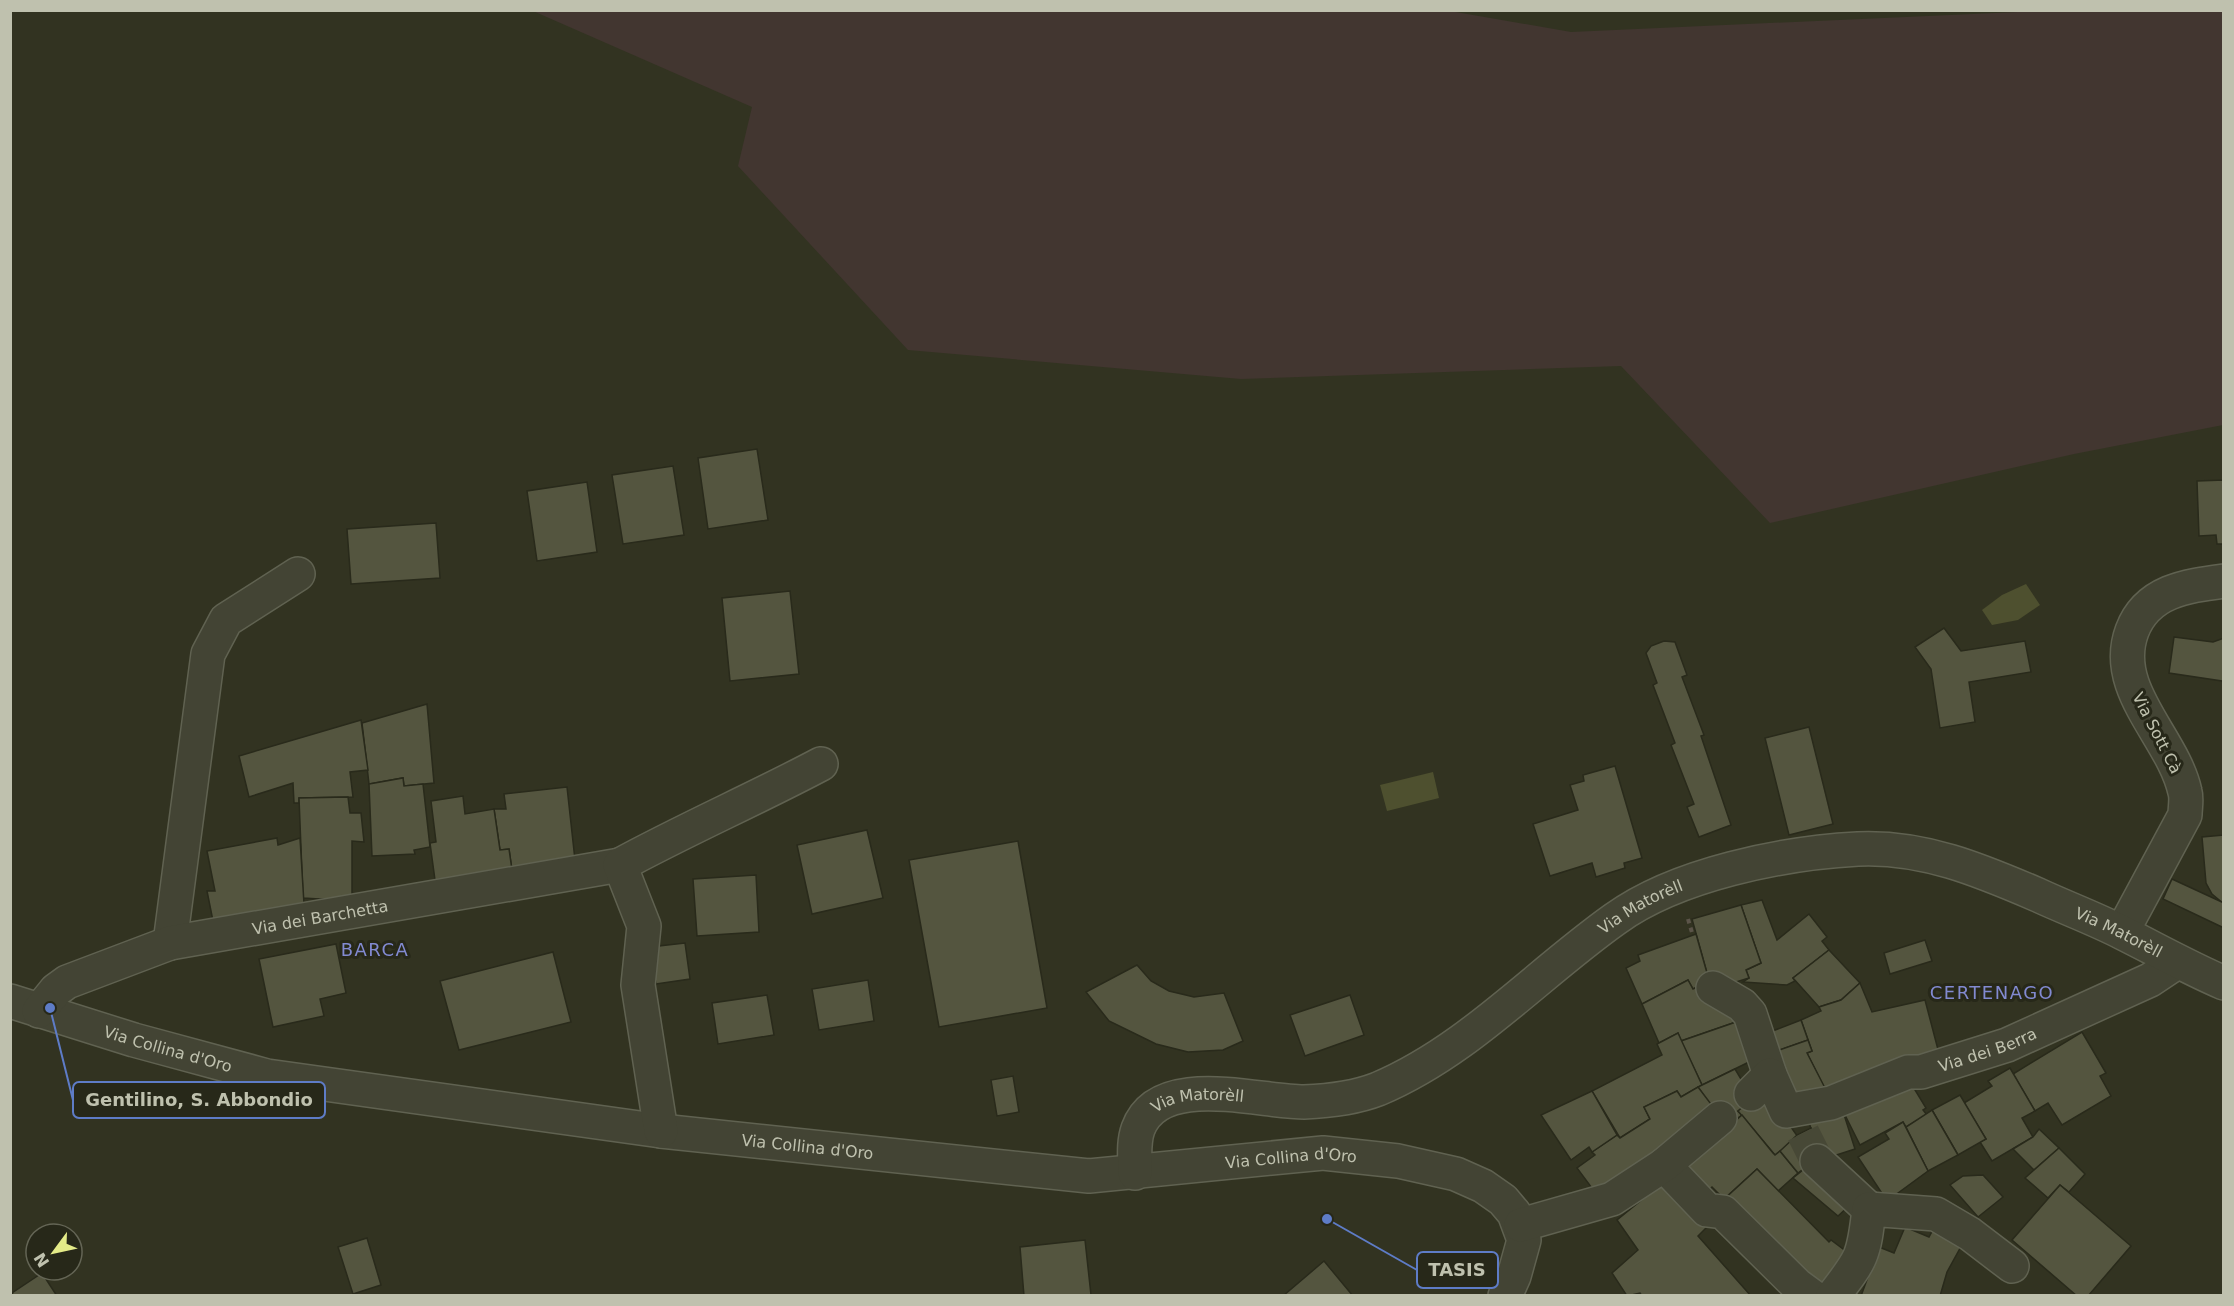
<svg xmlns="http://www.w3.org/2000/svg" width="2234" height="1306" font-family="'DejaVu Sans',sans-serif">
  <rect width="100%" height="100%" fill="#323321"/>
  <path fill="#423630" d="M 1450,11 L 1571,32 L 2039,11 L 2223,11 L 2223,425 L 2074,454 L 1770,523 L 1621,366 L 1241,379 L 908,350 L 738,166 L 752,107 L 533,11 Z"/>
  <g fill="#4e502f">
    <path d="M 2026,584 L 2040,605 L 2018,620 L 1992,625 L 1982,610 L 2002,595 Z"/>
    <path d="M 1433,772 L 1439,798 L 1387,811 L 1380,785 Z"/>
  </g>
  <g fill="#54553f" stroke="#292a1b" stroke-width="1.5">
    <path d="M 757,449 L 768,520 L 708,529 L 698,458 Z"/>
    <path d="M 673,466 L 684,535 L 623,544 L 612,475 Z"/>
    <path d="M 2224,480 L 2224,544 L 2217,544 L 2216,535 L 2199,536 L 2197,481 Z"/>
    <path d="M 587,482 L 597,552 L 537,561 L 527,491 Z"/>
    <path d="M 436,523 L 440,578 L 351,584 L 347,529 Z"/>
    <path d="M 790,591 L 799,674 L 730,681 L 722,598 Z"/>
    <path d="M 1944,628 L 1961,651 L 2025,641 L 2031,672 L 1969,682 L 1975,722 L 1940,728 L 1931,669 L 1915,647 Z"/>
    <path d="M 2174,637 L 2213,642 L 2224,638 L 2224,684 L 2222,681 L 2169,673 Z"/>
    <path d="M 1664,641 L 1675,642 L 1687,675 L 1682,677 L 1704,735 L 1701,736 L 1731,825 L 1699,837 L 1687,807 L 1694,804 L 1671,745 L 1675,743 L 1653,685 L 1657,683 L 1646,653 L 1651,646 Z"/>
    <path d="M 427,704 L 434,783 L 404,786 L 403,778 L 369,784 L 362,723 Z"/>
    <path d="M 361,720 L 368,770 L 350,772 L 353,797 L 299,798 L 299,803 L 294,803 L 293,783 L 249,797 L 239,756 Z"/>
    <path d="M 1809,727 L 1833,824 L 1789,835 L 1765,738 Z"/>
    <path d="M 1615,766 L 1642,858 L 1624,863 L 1625,868 L 1596,877 L 1592,863 L 1550,876 L 1533,824 L 1578,810 L 1570,785 L 1584,781 L 1583,775 Z"/>
    <path d="M 403,778 L 404,786 L 423,784 L 430,847 L 414,850 L 415,854 L 372,856 L 369,784 Z"/>
    <path d="M 567,787 L 575,860 L 512,870 L 509,849 L 500,850 L 494,809 L 506,809 L 504,794 Z"/>
    <path d="M 463,796 L 465,814 L 494,809 L 500,850 L 509,849 L 512,870 L 435,880 L 430,843 L 436,842 L 431,801 Z"/>
    <path d="M 348,797 L 350,813 L 361,813 L 364,842 L 352,841 L 352,901 L 303,898 L 299,798 Z"/>
    <path d="M 867,830 L 883,898 L 812,914 L 797,845 Z"/>
    <path d="M 2224,835 L 2224,904 L 2212,894 L 2206,883 L 2202,837 Z"/>
    <path d="M 277,838 L 278,845 L 300,838 L 304,904 L 214,926 L 207,891 L 215,891 L 207,851 Z"/>
    <path d="M 1018,841 L 1047,1008 L 939,1027 L 909,860 Z"/>
    <path d="M 756,875 L 759,932 L 697,936 L 693,879 Z"/>
    <path d="M 2172,879 L 2224,903 L 2224,928 L 2163,899 Z"/>
    <path d="M 1762,900 L 1777,940 L 1809,914 L 1827,937 L 1822,941 L 1829,950 L 1793,978 L 1795,981 L 1787,985 L 1743,982 L 1749,978 L 1746,970 L 1761,963 L 1741,905 Z"/>
    <path d="M 1741,905 L 1761,963 L 1746,970 L 1749,978 L 1723,986 L 1707,973 L 1692,919 Z"/>
    <path d="M 1696,934 L 1707,973 L 1706,983 L 1693,989 L 1688,980 L 1642,1004 L 1626,968 L 1640,961 L 1638,955 Z"/>
    <path d="M 1925,940 L 1932,961 L 1890,974 L 1884,953 Z"/>
    <path d="M 685,943 L 690,979 L 656,984 L 650,947 Z"/>
    <path d="M 336,944 L 346,993 L 320,999 L 324,1016 L 273,1027 L 259,959 Z"/>
    <path d="M 1829,950 L 1860,983 L 1841,1000 L 1819,1007 L 1793,978 Z"/>
    <path d="M 553,952 L 571,1022 L 459,1050 L 440,981 Z"/>
    <path d="M 1137,965 L 1151,981 L 1169,991 L 1194,997 L 1224,993 L 1243,1041 L 1223,1050 L 1188,1052 L 1156,1044 L 1109,1021 L 1086,992 Z"/>
    <path d="M 868,980 L 874,1021 L 819,1030 L 812,989 Z"/>
    <path d="M 1688,980 L 1693,989 L 1706,983 L 1736,1022 L 1681,1041 L 1678,1033 L 1659,1043 L 1642,1004 Z"/>
    <path d="M 1860,983 L 1872,1012 L 1925,1000 L 1941,1061 L 1831,1101 L 1807,1053 L 1812,1051 L 1801,1020 L 1821,1011 L 1819,1007 L 1841,1000 Z"/>
    <path d="M 767,995 L 774,1035 L 718,1044 L 712,1003 Z"/>
    <path d="M 1350,995 L 1364,1035 L 1305,1056 L 1290,1015 Z"/>
    <path d="M 1801,1020 L 1808,1040 L 1771,1053 L 1765,1034 Z"/>
    <path d="M 1736,1022 L 1749,1062 L 1702,1085 L 1681,1041 Z"/>
    <path d="M 2082,1032 L 2106,1073 L 2100,1076 L 2111,1096 L 2062,1125 L 2048,1103 L 2035,1111 L 2013,1074 Z"/>
    <path d="M 1678,1033 L 1702,1085 L 1681,1097 L 1677,1091 L 1644,1107 L 1650,1119 L 1620,1138 L 1592,1091 L 1662,1055 L 1657,1044 Z"/>
    <path d="M 1808,1040 L 1812,1051 L 1807,1053 L 1825,1088 L 1796,1100 L 1771,1053 Z"/>
    <path d="M 2010,1068 L 2035,1111 L 2022,1118 L 2033,1137 L 1992,1161 L 1980,1142 L 1986,1139 L 1964,1103 L 1992,1086 L 1988,1081 Z"/>
    <path d="M 1735,1069 L 1753,1099 L 1738,1111 L 1742,1115 L 1725,1127 L 1698,1087 Z"/>
    <path d="M 1906,1075 L 1926,1108 L 1923,1110 L 1927,1115 L 1906,1127 L 1903,1122 L 1860,1145 L 1844,1113 Z"/>
    <path d="M 1013,1076 L 1019,1112 L 997,1116 L 991,1080 Z"/>
    <path d="M 1698,1087 L 1717,1112 L 1600,1199 L 1577,1168 L 1595,1155 L 1592,1152 L 1617,1135 L 1620,1138 L 1650,1119 L 1644,1107 L 1677,1091 L 1681,1097 Z"/>
    <path d="M 1764,1089 L 1798,1137 L 1775,1155 L 1738,1111 Z"/>
    <path d="M 1592,1091 L 1617,1135 L 1592,1152 L 1589,1147 L 1571,1160 L 1541,1115 Z"/>
    <path d="M 1960,1095 L 1986,1139 L 1958,1155 L 1932,1110 Z"/>
    <path d="M 1840,1102 L 1855,1149 L 1821,1160 L 1806,1113 Z"/>
    <path d="M 1932,1110 L 1958,1155 L 1928,1171 L 1906,1127 Z"/>
    <path d="M 1742,1115 L 1773,1153 L 1775,1155 L 1780,1151 L 1798,1173 L 1778,1191 L 1757,1169 L 1724,1199 L 1712,1187 L 1703,1196 L 1681,1169 Z"/>
    <path d="M 1903,1122 L 1928,1171 L 1887,1201 L 1858,1157 L 1889,1139 L 1885,1133 Z"/>
    <path d="M 1811,1128 L 1821,1160 L 1810,1164 L 1798,1173 L 1780,1151 L 1797,1135 Z"/>
    <path d="M 2039,1129 L 2059,1148 L 2034,1170 L 2013,1149 L 2033,1137 Z"/>
    <path d="M 2059,1148 L 2085,1174 L 2069,1192 L 2060,1185 L 2048,1198 L 2025,1178 Z"/>
    <path d="M 1808,1166 L 1851,1204 L 1838,1216 L 1793,1178 Z"/>
    <path d="M 1757,1169 L 1829,1242 L 1831,1240 L 1855,1258 L 1820,1292 L 1721,1202 Z"/>
    <path d="M 1983,1175 L 2003,1197 L 1978,1217 L 1950,1185 L 1963,1176 Z"/>
    <path d="M 1670,1177 L 1707,1227 L 1698,1236 L 1751,1296 L 1642,1296 L 1640,1293 L 1627,1296 L 1612,1273 L 1638,1250 L 1617,1220 Z"/>
    <path d="M 2060,1185 L 2131,1246 L 2088,1296 L 2077,1296 L 2012,1240 Z"/>
    <path d="M 1935,1226 L 1964,1241 L 1947,1272 L 1940,1296 L 1861,1296 L 1879,1247 L 1894,1253 L 1905,1227 L 1929,1237 Z"/>
    <path d="M 367,1238 L 381,1285 L 353,1294 L 338,1247 Z"/>
    <path d="M 1085,1240 L 1091,1295 L 1024,1296 L 1020,1247 Z"/>
    <path d="M 1324,1261 L 1353,1296 L 1283,1296 Z"/>
    <path d="M 42,1273 L 57,1296 L 14,1296 L 12,1293 Z"/>
  </g>
  <g fill="none" stroke-linecap="round" stroke-linejoin="round">
    <path stroke="#474836" stroke-width="33" stroke-dasharray="33 16" stroke-linecap="butt" d="M 1803,1133 L 1817,1161"/>
    <g stroke="#606251" stroke-width="36">
      <g id="minor">
        <path d="M 2122,932 L 2185,815 C 2185,808 2187,799 2185,792 C 2173,737 2110,690 2132,631 C 2147,591 2186,586 2224,581"/>
        <path d="M 170,943 L 208,654 L 226,620 L 298,574"/>
        <path d="M 1713,988 L 1742,1005 L 1750,1014 L 1770,1075"/>
        <path id="s1" d="M 10,1001 L 134,1040 L 267,1076 L 661,1131 L 1089,1176 L 1323,1153 L 1398,1161 L 1456,1174 L 1483,1186 L 1503,1200 L 1514,1213 L 1524,1240 L 1514,1276 L 1505,1296"/>
        <path id="s2" d="M 39,1011 L 56,990 L 67,982 L 170,943 L 620,865"/>
        <path id="s3" d="M 1751,1094 L 1770,1075 L 1786,1111 L 1831,1103 L 1908,1072 L 1921,1072 L 2007,1045 L 2150,980 L 2177,962"/>
        <path d="M 661,1131 L 638,985 L 644,926 L 620,865 C 686,829 755,799 821,764"/>
        <path d="M 1817,1161 L 1869,1209"/>
        <path d="M 1664,1165 L 1707,1210 L 1723,1212 L 1797,1285 L 1812,1296"/>
        <path id="s4" d="M 1135,1173 C 1135,1158 1133,1143 1138,1129 C 1159,1071 1258,1102 1304,1102 C 1329,1101 1355,1098 1378,1089 C 1468,1051 1536,975 1615,919 C 1677,874 1783,853 1858,849 C 1923,846 1980,870 2038,895 C 2066,908 2096,919 2123,933 C 2157,950 2189,968 2224,983"/>
        <path d="M 1521,1225 L 1612,1199 L 1664,1165 L 1720,1118"/>
        <path d="M 1833,1296 C 1862,1259 1864,1256 1869,1209 L 1936,1214 L 1970,1234 L 2012,1266"/>
      </g>
    </g>
    <path stroke="#5b5449" stroke-width="4" stroke-dasharray="4.5 4.5" stroke-linecap="butt" d="M 1688,919 L 1693,936"/>
    <use href="#minor" stroke="#434434" stroke-width="33"/>
  </g>
  <g text-anchor="middle" dominant-baseline="central" stroke-width="6" stroke-linejoin="round" paint-order="stroke">
    <g font-size="16" fill="#bfc1ae" stroke="#272819">
      <text transform="translate(2157 733) rotate(63)">Via Sott Cà</text>
      <text stroke="none"><textPath href="#s4" startOffset="621">Via Matorèll</textPath></text>
      <text stroke="none"><textPath href="#s2" startOffset="303">Via dei Barchetta</textPath></text>
      <text stroke="none"><textPath href="#s4" startOffset="1125">Via Matorèll</textPath></text>
      <text stroke="none"><textPath href="#s1" startOffset="165">Via Collina d'Oro</textPath></text>
      <text stroke="none"><textPath href="#s3" startOffset="278">Via dei Berra</textPath></text>
      <text stroke="none"><textPath href="#s4" startOffset="117">Via Matorèll</textPath></text>
      <text stroke="none"><textPath href="#s1" startOffset="813">Via Collina d'Oro</textPath></text>
      <text stroke="none"><textPath href="#s1" startOffset="1299">Via Collina d'Oro</textPath></text>
    </g>
    <g font-size="18" letter-spacing="1.5" fill="#828ad1" stroke="#272819">
      <text x="375" y="949">BARCA</text>
      <text x="1992" y="992">CERTENAGO</text>
    </g>
  </g>
  <path fill="none" stroke="#5e7cc7" stroke-width="2" d="M50 1008L73 1100M1327 1219L1417 1270"/>
  <g fill="#5e7cc7" stroke="#272819" stroke-width="2">
    <circle cx="50" cy="1008" r="6"/>
    <circle cx="1327" cy="1219" r="6"/>
  </g>
  <g fill="#272819" stroke="#5e7cc7" stroke-width="2">
    <rect x="73" y="1082" width="252" height="36" rx="6"/>
    <rect x="1417" y="1252" width="81" height="36" rx="6"/>
  </g>
  <g font-size="18" text-anchor="middle" font-weight="bold" fill="#bfc1ae">
    <text x="199" y="1106">Gentilino, S. Abbondio</text>
    <text x="1457" y="1276">TASIS</text>
  </g>
  <rect width="2234" height="1306" fill="none" stroke="#bfc1ae" stroke-width="24"/>
  <g transform="translate(54 1252) rotate(237)"><circle r="28" fill="#272819" stroke="#646555" stroke-width="1.5"/>
  <path d="M0-4.5L10 22L0 15L-10 22Z" fill="#e4eb88"/>
  <text y="-9" font-size="16" font-weight="bold" text-anchor="middle" fill="#bfc1ae">N</text>
  </g>
</svg>
